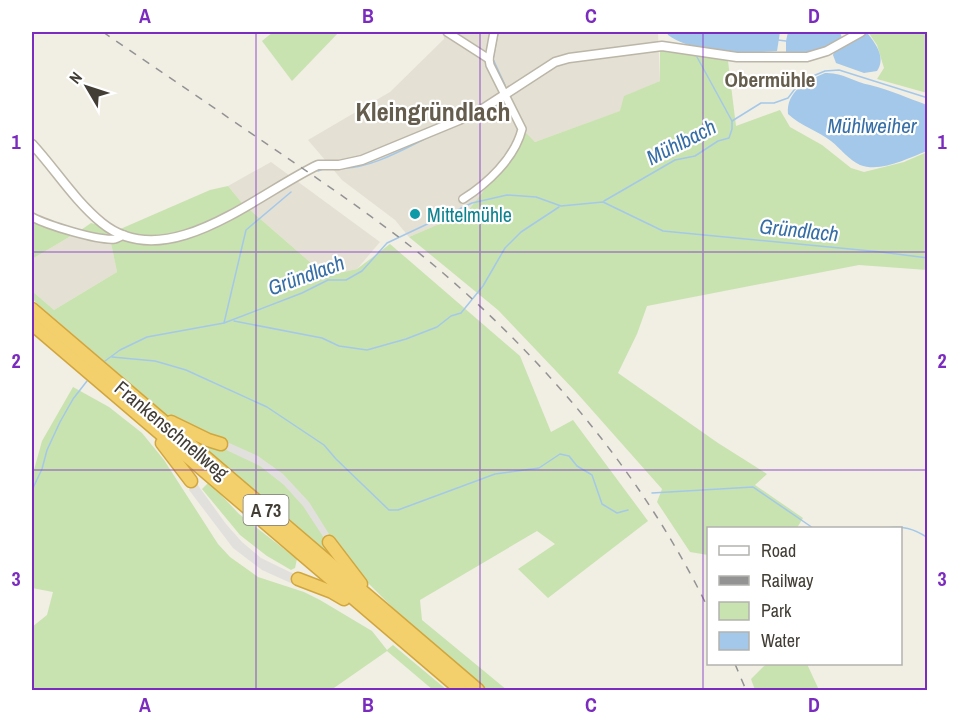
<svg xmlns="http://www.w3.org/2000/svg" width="959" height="722" font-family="'Archivo Narrow',sans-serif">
  <rect width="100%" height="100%" fill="#f1eee4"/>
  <g fill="#e4e0d3">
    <path d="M 443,32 L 658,32 L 660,81 L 625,96 L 621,111 L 535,142 L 524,133 L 510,157 L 467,212 L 409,237 L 395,220 L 342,180 L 308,140 L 390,92 L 444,39 Z"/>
    <path d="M 271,162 L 380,242 L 357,269 L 326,276 L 242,203 L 228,186 Z"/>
    <path d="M 81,230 L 111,243 L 117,272 L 54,310 L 32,291 L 32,259 Z"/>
  </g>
  <g fill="#c8e3af">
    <path d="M 273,32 L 339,32 L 292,81 L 262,41 Z"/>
    <path d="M 868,32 L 927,32 L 927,93 L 877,79 L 884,68 L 877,45 Z"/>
    <path d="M 660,47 L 728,61 L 736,126 L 780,110 L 790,127 L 822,145 L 851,168 L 864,172 L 904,162 L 927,152 L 927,270 L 859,265 L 647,306 L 637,334 L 618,373 L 718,443 L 767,474 L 755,485 L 803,518 L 797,528 L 708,528 L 708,555 L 690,552 L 657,502 L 662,489 L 576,392 L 498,310 L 409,237 L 467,212 L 510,157 L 525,132 L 535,142 L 620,111 L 624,96 L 660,81 Z"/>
    <path d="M 228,186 L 242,203 L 326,276 L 357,269 L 390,244 L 520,356 L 551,432 L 573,420 L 648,521 L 548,598 L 518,569 L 555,544 L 537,531 L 420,600 L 422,620 L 507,690 L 488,690 L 412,627 L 359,574 L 339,563 L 32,299 L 32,291 L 54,310 L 117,272 L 111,243 L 81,230 L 32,259 L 32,216 L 46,223 L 81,230 L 91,223 L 118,230 L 210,190 Z"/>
    <path d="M 73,387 L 109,407 L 142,433 L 164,460 L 218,544 L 230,557 L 258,577 L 304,592 L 320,600 L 372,631 L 387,650 L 393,645 L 447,690 L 433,690 L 387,651 L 331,690 L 32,690 L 32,627 L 47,615 L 53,592 L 32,588 L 32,477 L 42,441 Z"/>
    <path d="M 209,482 L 239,514 L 297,559 L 295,568 L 291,570 L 267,556 L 240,535 L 202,489 Z"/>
    <path d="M 766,664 L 807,664 L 819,690 L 755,690 L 751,679 Z"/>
  </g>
  <g fill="#e2e0dc">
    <path d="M 227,442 L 258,456 L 283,474 L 309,502 L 329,534 L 328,540 L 324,538 L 303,506 L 284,485 L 260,466 L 224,449 L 223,446 Z"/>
    <path d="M 193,482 L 197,484 L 226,524 L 242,542 L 261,558 L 296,575 L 293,584 L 262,570 L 233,548 L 189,490 Z"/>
  </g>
  <g fill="#a4c8ea">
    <path d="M 667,32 L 780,32 L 777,51 C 745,54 695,54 668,35 Z"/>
    <path d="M 788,32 L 840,32 L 842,38 L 814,53 L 786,55 L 786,41 Z"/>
    <path d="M 864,34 L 868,34 C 876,44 886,58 877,71 L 864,73 L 836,63 L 833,55 L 834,52 Z"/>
    <path d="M 825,73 C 842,72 854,82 870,85 C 890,90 908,98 927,105 L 927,151 C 908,158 881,173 860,165 C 849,160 841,149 831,141 C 818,131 801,126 788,114 C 786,91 807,81 825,73 Z"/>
  </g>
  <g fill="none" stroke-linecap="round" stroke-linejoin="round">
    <g stroke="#a4c8ea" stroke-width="1.5">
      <path d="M 498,32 L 493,59 L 505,85"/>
      <path d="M 778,40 L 786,41"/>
      <path d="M 697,57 L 732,121"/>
      <path d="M 488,111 L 501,104"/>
      <path d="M 343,168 C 371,169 407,147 433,135"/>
      <path d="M 318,171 L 323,169"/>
      <path d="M 604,201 L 675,160 L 695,156 L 718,141 L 729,138 L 732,129 L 732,121 L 761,103 L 774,103 L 788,98 L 801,81 L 825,71 L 839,70 L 928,98"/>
      <path d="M 234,321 L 322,338 L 339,346 L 367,350 L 406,339 L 437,327 L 451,316 L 461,313 L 483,286 L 505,248 L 521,232 L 559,207"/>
      <path d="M 224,323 L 246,230 L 291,192"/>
      <path d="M 112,357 L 155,361 L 186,370 L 267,407 L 324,445 L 336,459 L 389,510 L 398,510 L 495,474 L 539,468 L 560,454 L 569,456 L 577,466 L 592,475 L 602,504 L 617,513 L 628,510"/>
      <path d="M 105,361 L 120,350 L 147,337 L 224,323 L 302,293 L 328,280 L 346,280 L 362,271 L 387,243 L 472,203 L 507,195 L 536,197 L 561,206 L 603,202 L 663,231 L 881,252 L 928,258"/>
      <path d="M 32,490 L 42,469 L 47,450 L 60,422 L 73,399 L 87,381"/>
      <path d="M 652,493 L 753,487 L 813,528"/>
      <path d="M 886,528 C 903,526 913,528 928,538"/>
    </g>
    <g stroke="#bbb6a8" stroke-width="10">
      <g id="minor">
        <path d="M 447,32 L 489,59"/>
        <path d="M 463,199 C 487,184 515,158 522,129 L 490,65 L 489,59 L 494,32"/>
        <path d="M 32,217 C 47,225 98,241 115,239 C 118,238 121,236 124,235"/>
      </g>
    </g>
    <g stroke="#bbb6a8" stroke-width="11">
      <path id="tertiary" d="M 32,144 C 56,170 74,200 102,223 C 167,276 258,193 318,165 L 339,165 L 362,160 L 459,120 L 484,108 L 555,62 L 569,58 L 662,46 L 737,57 L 807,57 L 827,51 L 861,32"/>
    </g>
    <g stroke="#d1a63d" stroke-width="15">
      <g id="motorway">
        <path d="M 32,309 L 478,690"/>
        <path d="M 32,324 L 461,690"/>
        <path d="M 171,422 L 208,440 L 221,444"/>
        <path d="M 162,443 L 191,481"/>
        <path d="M 329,542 L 361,584"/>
        <path d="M 298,579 L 332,592 L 344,599"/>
      </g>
    </g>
    <use href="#minor" stroke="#fff" stroke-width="7"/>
    <use href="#tertiary" stroke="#fff" stroke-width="8"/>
    <use href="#motorway" stroke="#f3d06c" stroke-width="12"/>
    <g stroke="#939393" stroke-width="1.5" stroke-dasharray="8 8" stroke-linecap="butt">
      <path d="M 103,32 C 163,73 223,114 283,155 C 337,192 393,230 443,273 C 551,366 645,479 708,608"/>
      <path d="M 735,664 L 746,690"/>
    </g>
  </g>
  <path fill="none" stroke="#7b2cbf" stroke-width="1.5" stroke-opacity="0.55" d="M 256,32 L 256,690M 480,32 L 480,690M 703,32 L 703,690M 32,252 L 928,252M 32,470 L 928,470"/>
  <circle fill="#0f9aa8" stroke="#fff" stroke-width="2" cx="415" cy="214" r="6"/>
  <g text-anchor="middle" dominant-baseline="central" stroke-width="4.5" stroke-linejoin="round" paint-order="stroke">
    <rect fill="#fff" stroke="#7b7872" stroke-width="1.5" x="243.5" y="495" width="45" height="30" rx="4.5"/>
    <g font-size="18" font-weight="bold" fill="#423e35">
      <text x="266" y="510">A 73</text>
    </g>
    <g font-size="20" fill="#0d838f" stroke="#fff" text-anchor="start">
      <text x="427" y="214">Mittelmühle</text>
    </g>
    <g font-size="20" fill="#423e35" stroke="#fff">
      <text transform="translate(172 430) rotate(40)">Frankenschnellweg</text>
    </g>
    <g font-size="21" font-weight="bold" fill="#645d4d" stroke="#fff">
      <text x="770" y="79">Obermühle</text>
    </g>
    <g font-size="21" font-style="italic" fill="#366ea6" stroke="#fff">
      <text x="872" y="125">Mühlweiher</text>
      <text transform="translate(681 142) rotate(-27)">Mühlbach</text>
      <text transform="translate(799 230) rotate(6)">Gründlach</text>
      <text transform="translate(306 275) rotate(-20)">Gründlach</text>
    </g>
    <g font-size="26" font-weight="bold" fill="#645d4d" stroke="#fff">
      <text x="433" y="111">Kleingründlach</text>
    </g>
  </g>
  <rect width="959" height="722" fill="none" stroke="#ffffff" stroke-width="66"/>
  <rect x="707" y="527" width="195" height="138" fill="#ffffff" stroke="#b3b2ae" stroke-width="1.5"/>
  <rect x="719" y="546" width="30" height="9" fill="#ffffff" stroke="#b3b2ae" stroke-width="1.5"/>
  <text x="761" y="557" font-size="18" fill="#423e35">Road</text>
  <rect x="719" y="576" width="30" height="9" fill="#939393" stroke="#b3b2ae" stroke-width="1.5"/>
  <text x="761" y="587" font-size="18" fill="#423e35">Railway</text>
  <rect x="719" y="602" width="30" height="18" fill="#c8e3af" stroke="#b3b2ae" stroke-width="1.5"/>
  <text x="761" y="617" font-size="18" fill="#423e35">Park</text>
  <rect x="719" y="632" width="30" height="18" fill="#a4c8ea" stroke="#b3b2ae" stroke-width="1.5"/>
  <text x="761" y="647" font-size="18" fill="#423e35">Water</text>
  <g transform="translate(87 87) rotate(309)" stroke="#ffffff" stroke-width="4.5" paint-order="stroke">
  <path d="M0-4.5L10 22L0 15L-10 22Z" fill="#423e35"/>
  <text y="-9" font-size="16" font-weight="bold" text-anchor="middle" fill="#423e35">N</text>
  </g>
  <rect x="33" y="33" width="893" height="656" fill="none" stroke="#7b2cbf" stroke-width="2"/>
  <g font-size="20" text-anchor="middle" font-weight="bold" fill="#7b2cbf">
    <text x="145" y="23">A</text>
    <text x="368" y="23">B</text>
    <text x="591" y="23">C</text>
    <text x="814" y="23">D</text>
    <text x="16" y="149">1</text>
    <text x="942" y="149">1</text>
    <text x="16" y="368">2</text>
    <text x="942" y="368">2</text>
    <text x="16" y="586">3</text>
    <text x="942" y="586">3</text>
    <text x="145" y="712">A</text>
    <text x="368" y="712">B</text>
    <text x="591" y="712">C</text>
    <text x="814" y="712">D</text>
  </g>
</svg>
